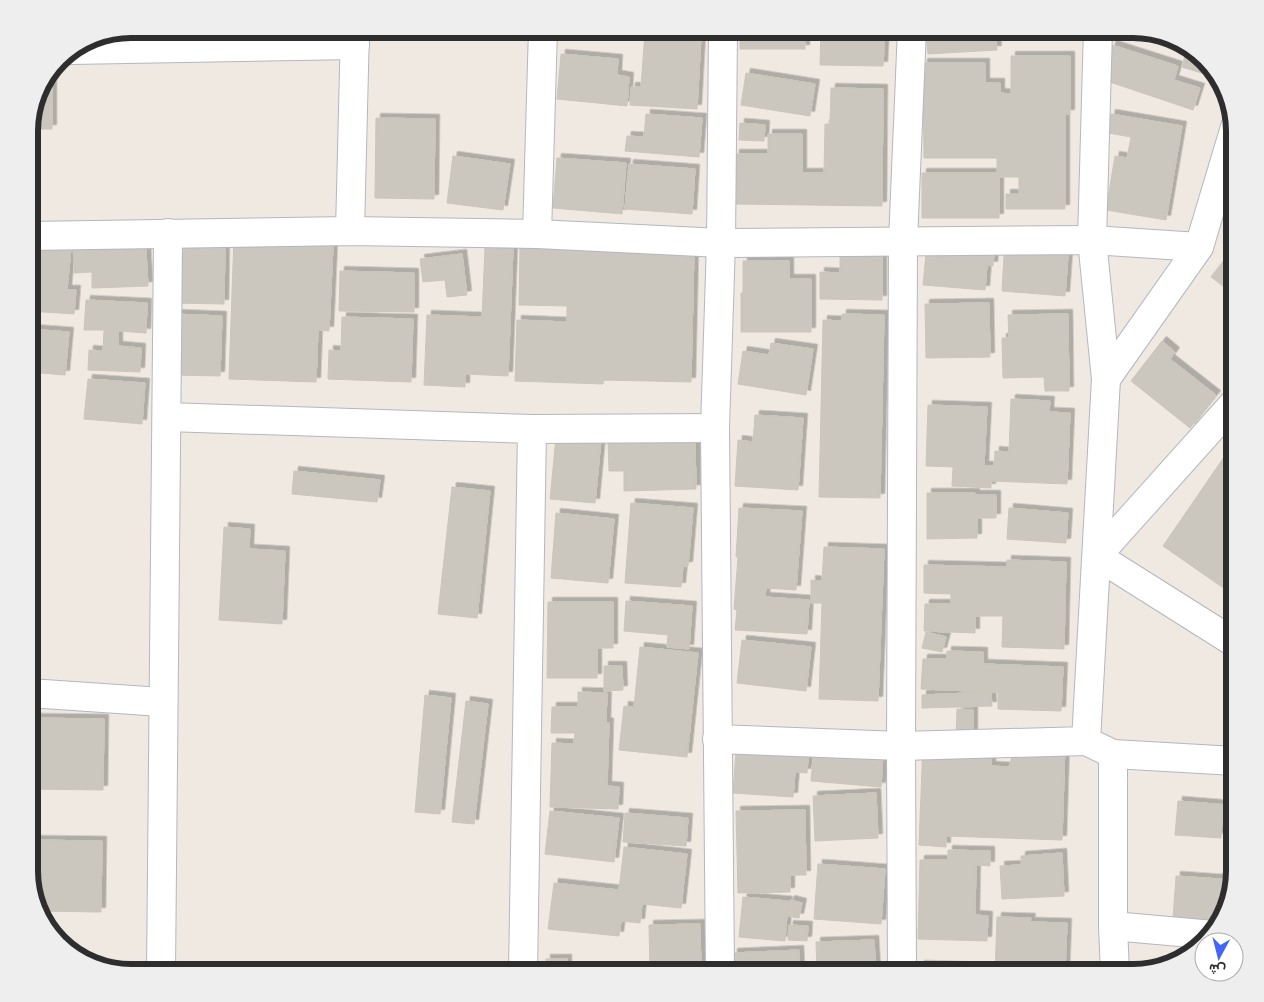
<svg xmlns="http://www.w3.org/2000/svg" width="1264" height="1002" font-family="'Golos Text',Vazirmatn,sans-serif">
  <defs>
    <filter id="shadow"><feDropShadow dx="4.5" dy="-4.5" stdDeviation="0" flood-color="#0004"/></filter>
  </defs>
  <rect width="100%" height="100%" fill="#efe9e1"/>
  <g fill="#cbc7bf" stroke="#cbc5ba" filter="url(#shadow)">
    <path d="M 654,29 L 695,29 L 694,33 Z"/>
    <rect x="740" y="29" width="65" height="20"/>
    <path d="M 821,29 L 885,29 L 883,66 L 820,65 Z"/>
    <path d="M 946,29 L 995,29 L 997,50 L 928,54 L 926,30 Z"/>
    <path d="M 1115,29 L 1134,29 L 1167,34 L 1200,54 L 1211,67 L 1208,75 L 1182,67 L 1186,52 Z"/>
    <path d="M 645,32 L 701,36 L 697,109 L 630,105 L 631,87 L 641,87 Z"/>
    <path d="M 1112,45 L 1178,66 L 1174,80 L 1200,88 L 1193,110 L 1101,79 Z"/>
    <path d="M 561,54 L 618,59 L 617,75 L 629,77 L 627,106 L 557,99 Z"/>
    <path d="M 1011,56 L 1070,56 L 1070,114 L 1065,114 L 1065,209 L 1006,209 L 1006,194 L 1019,194 L 1019,177 L 999,177 L 999,218 L 922,218 L 922,173 L 997,173 L 997,158 L 924,158 L 923,63 L 985,63 L 985,83 L 1000,83 L 1000,93 L 1011,94 Z"/>
    <path d="M 52,68 L 52,129 L 29,129 L 29,123 L 39,86 Z"/>
    <path d="M 746,73 L 815,84 L 810,116 L 741,105 Z"/>
    <path d="M 831,88 L 883,89 L 882,206 L 735,204 L 735,154 L 768,154 L 768,134 L 802,134 L 802,173 L 824,173 L 825,124 L 830,124 Z"/>
    <path d="M 646,114 L 702,118 L 699,157 L 625,151 L 627,136 L 644,137 Z"/>
    <path d="M 1111,114 L 1182,126 L 1166,220 L 1106,210 L 1115,156 L 1127,158 L 1131,137 L 1108,133 Z"/>
    <path d="M 376,118 L 435,119 L 434,199 L 375,198 Z"/>
    <path d="M 740,123 L 765,125 L 764,141 L 739,140 Z"/>
    <path d="M 453,156 L 510,164 L 503,210 L 447,203 Z"/>
    <path d="M 557,158 L 626,163 L 622,214 L 553,208 Z"/>
    <path d="M 629,164 L 695,169 L 692,214 L 625,209 Z"/>
    <path d="M 145,233 L 148,286 L 92,288 L 92,272 L 74,273 L 73,236 Z"/>
    <path d="M 928,234 L 995,240 L 993,266 L 987,265 L 985,290 L 923,285 Z"/>
    <path d="M 234,236 L 293,245 L 333,246 L 329,331 L 318,330 L 316,382 L 229,379 Z"/>
    <path d="M 1005,238 L 1069,242 L 1065,296 L 1002,291 Z"/>
    <path d="M 29,245 L 71,248 L 67,290 L 76,290 L 74,314 L 29,311 Z"/>
    <path d="M 174,245 L 225,246 L 224,304 L 172,303 Z"/>
    <path d="M 520,246 L 694,250 L 691,382 L 604,380 L 603,384 L 515,381 L 517,320 L 567,322 L 567,306 L 519,305 Z"/>
    <path d="M 840,246 L 882,247 L 882,300 L 820,299 L 820,272 L 840,273 Z"/>
    <path d="M 485,247 L 513,249 L 508,376 L 465,374 L 465,387 L 424,385 L 427,315 L 482,317 Z"/>
    <path d="M 1234,247 L 1235,248 L 1235,286 L 1231,292 L 1211,277 Z"/>
    <path d="M 462,254 L 467,295 L 447,297 L 445,280 L 423,282 L 420,259 Z"/>
    <path d="M 743,261 L 789,261 L 789,279 L 811,279 L 811,332 L 741,332 L 741,293 L 743,293 Z"/>
    <path d="M 340,271 L 414,273 L 414,312 L 339,311 Z"/>
    <path d="M 86,300 L 147,303 L 146,333 L 118,331 L 118,346 L 141,348 L 140,372 L 88,370 L 89,350 L 103,351 L 104,330 L 84,330 Z"/>
    <path d="M 989,303 L 990,357 L 926,358 L 925,304 Z"/>
    <path d="M 174,314 L 222,316 L 220,376 L 173,375 Z"/>
    <path d="M 842,314 L 884,315 L 880,498 L 819,497 L 823,320 L 842,321 Z"/>
    <path d="M 1068,314 L 1069,391 L 1045,391 L 1044,377 L 1003,378 L 1002,338 L 1009,338 L 1008,315 Z"/>
    <path d="M 342,317 L 413,319 L 411,382 L 328,379 L 329,350 L 341,351 Z"/>
    <path d="M 29,329 L 69,332 L 65,375 L 29,372 Z"/>
    <path d="M 1162,341 L 1175,352 L 1170,359 L 1216,395 L 1190,428 L 1131,381 Z"/>
    <path d="M 771,343 L 813,349 L 806,395 L 738,384 L 743,351 L 769,355 Z"/>
    <path d="M 88,379 L 145,383 L 142,424 L 84,419 Z"/>
    <path d="M 1011,399 L 1050,401 L 1049,412 L 1070,413 L 1067,484 L 991,481 L 991,488 L 952,486 L 953,467 L 926,466 L 928,405 L 987,407 L 984,466 L 994,466 L 995,451 L 1009,452 Z"/>
    <path d="M 755,415 L 803,418 L 798,490 L 735,486 L 738,440 L 753,442 Z"/>
    <path d="M 602,429 L 595,503 L 550,499 L 556,438 Z"/>
    <path d="M 695,440 L 696,489 L 624,491 L 624,471 L 609,471 L 608,441 Z"/>
    <path d="M 1235,441 L 1235,525 L 1226,527 L 1235,533 L 1235,596 L 1163,546 Z"/>
    <path d="M 294,471 L 380,480 L 377,502 L 292,494 Z"/>
    <path d="M 452,487 L 490,491 L 477,618 L 438,614 Z"/>
    <path d="M 927,493 L 975,493 L 975,495 L 996,495 L 996,518 L 977,518 L 977,538 L 927,539 Z"/>
    <path d="M 631,503 L 693,508 L 688,566 L 683,566 L 681,587 L 625,583 Z"/>
    <path d="M 739,508 L 802,511 L 796,590 L 766,588 L 765,597 L 809,600 L 807,634 L 735,630 L 737,610 L 734,609 L 738,557 L 736,557 Z"/>
    <path d="M 1009,508 L 1068,513 L 1066,543 L 1007,539 Z"/>
    <path d="M 556,513 L 614,519 L 608,583 L 551,578 Z"/>
    <path d="M 224,527 L 250,529 L 249,549 L 285,551 L 282,624 L 219,620 Z"/>
    <path d="M 824,547 L 884,549 L 878,701 L 819,699 L 822,603 L 811,603 L 811,580 L 822,581 Z"/>
    <path d="M 1007,560 L 1066,562 L 1064,649 L 1002,647 L 1003,616 L 975,616 L 975,633 L 924,631 L 925,604 L 951,604 L 951,594 L 924,593 L 924,565 L 1007,567 Z"/>
    <path d="M 626,601 L 692,606 L 689,649 L 667,647 L 668,635 L 624,631 Z"/>
    <path d="M 548,602 L 613,602 L 613,648 L 597,648 L 597,678 L 547,678 Z"/>
    <path d="M 926,632 L 946,637 L 942,652 L 922,648 Z"/>
    <path d="M 742,640 L 811,647 L 806,691 L 737,683 Z"/>
    <path d="M 640,647 L 698,653 L 687,757 L 619,750 L 624,706 L 634,707 Z"/>
    <path d="M 947,651 L 983,652 L 983,664 L 1063,667 L 1061,711 L 998,709 L 998,692 L 921,689 L 923,659 L 947,659 Z"/>
    <path d="M 604,666 L 622,666 L 623,690 L 604,691 Z"/>
    <path d="M 578,692 L 607,693 L 606,722 L 609,723 L 607,786 L 619,787 L 618,809 L 550,807 L 552,743 L 574,744 L 575,733 L 551,733 L 552,707 L 578,707 Z"/>
    <path d="M 991,692 L 992,706 L 922,708 L 922,695 Z"/>
    <path d="M 425,695 L 451,698 L 440,814 L 415,812 Z"/>
    <path d="M 466,701 L 488,704 L 474,824 L 452,822 Z"/>
    <path d="M 957,709 L 973,710 L 973,736 L 956,736 Z"/>
    <path d="M 29,718 L 104,719 L 103,790 L 29,789 Z"/>
    <path d="M 737,738 L 809,743 L 807,773 L 795,772 L 793,797 L 733,793 Z"/>
    <path d="M 923,744 L 992,747 L 991,766 L 1009,767 L 1015,747 L 1065,744 L 1062,840 L 946,836 L 946,847 L 919,845 Z"/>
    <path d="M 814,748 L 883,754 L 881,787 L 811,781 Z"/>
    <path d="M 876,793 L 878,838 L 815,841 L 813,796 Z"/>
    <path d="M 1227,796 L 1235,797 L 1235,818 L 1222,817 L 1221,838 L 1175,835 L 1178,801 L 1227,805 Z"/>
    <path d="M 805,810 L 806,875 L 790,875 L 790,892 L 738,893 L 736,811 Z"/>
    <path d="M 550,811 L 619,818 L 614,862 L 545,854 Z"/>
    <path d="M 625,813 L 688,818 L 686,846 L 623,842 Z"/>
    <path d="M 29,840 L 102,841 L 101,912 L 38,911 L 29,878 Z"/>
    <path d="M 624,847 L 687,854 L 681,908 L 642,904 L 640,923 L 621,921 L 619,936 L 548,929 L 554,883 L 619,890 Z"/>
    <path d="M 948,850 L 990,851 L 990,866 L 976,865 L 975,915 L 988,916 L 987,941 L 918,939 L 920,860 L 948,860 Z"/>
    <path d="M 1062,853 L 1064,896 L 1002,899 L 1000,866 L 1021,865 L 1021,856 Z"/>
    <path d="M 818,864 L 885,869 L 881,924 L 814,919 Z"/>
    <path d="M 1176,876 L 1234,880 L 1228,910 L 1220,922 L 1173,919 Z"/>
    <path d="M 743,897 L 788,901 L 785,941 L 739,937 Z"/>
    <path d="M 790,900 L 802,903 L 799,918 L 787,916 Z"/>
    <path d="M 997,917 L 1031,918 L 1030,922 L 1067,923 L 1065,973 L 995,973 Z"/>
    <path d="M 700,924 L 701,973 L 583,973 L 650,971 L 649,925 Z"/>
    <path d="M 789,925 L 808,926 L 807,941 L 788,940 Z"/>
    <path d="M 874,940 L 876,973 L 817,973 L 816,942 Z"/>
    <path d="M 799,950 L 800,973 L 733,973 L 733,953 Z"/>
    <rect x="546" y="959" width="21" height="13"/>
    <path d="M 920,965 L 979,967 L 979,973 L 919,973 Z"/>
  </g>
  <g fill="none" stroke-linecap="round" stroke-linejoin="round">
    <g stroke="#b4b7c1" stroke-width="30">
      <g id="minor">
        <path d="M 70,50 L 355,45"/>
        <path d="M 350,231 L 355,29"/>
        <path d="M 537,234 L 543,29"/>
        <path d="M 29,236 L 350,231 L 537,234 L 721,243 L 1092,240 L 1199,247 L 1235,127"/>
        <path d="M 1106,379 L 1199,247"/>
        <path d="M 167,417 L 532,429 L 523,973"/>
        <path d="M 532,429 L 715,428"/>
        <path d="M 1235,643 L 1097,556 L 1235,402"/>
        <path d="M 29,693 L 162,702"/>
        <path d="M 717,739 L 901,746 L 1086,741 L 1113,754 L 1235,761"/>
        <path d="M 1086,741 L 1106,379 L 1092,240 L 1098,29"/>
        <path d="M 1113,754 L 1113,926 L 1115,973"/>
        <path d="M 1113,926 L 1213,935"/>
        <path d="M 161,973 C 162,727 167,480 168,233"/>
        <path d="M 720,973 L 715,428 L 721,243 L 723,29"/>
        <path d="M 902,973 L 901,746 L 903,241 L 912,29"/>
      </g>
    </g>
    <use href="#minor" stroke="#fff" stroke-width="28"/>
  </g>
  <path d="M0 0H1264V1002H0ZM131 38H1133A93 93 0 0 1 1226 131V871A93 93 0 0 1 1133 964H131A93 93 0 0 1 38 871V131A93 93 0 0 1 131 38Z" fill="#eee" fill-rule="evenodd"/>
  <path fill="none" stroke="#2e2e2e" stroke-width="6" d="M131 38H1133A93 93 0 0 1 1226 131V871A93 93 0 0 1 1133 964H131A93 93 0 0 1 38 871V131A93 93 0 0 1 131 38Z"/>
  <g transform="translate(1219 957) rotate(187)"><circle r="24" fill="#ffffff" stroke="#ababab"/>
  <path d="M0-4L9 19L0 12L-9 19Z" fill="#4264fb"/>
  <text y="-8" font-size="14" font-weight="bold" text-anchor="middle" fill="#2e2e2e">ش</text>
  </g>
</svg>
